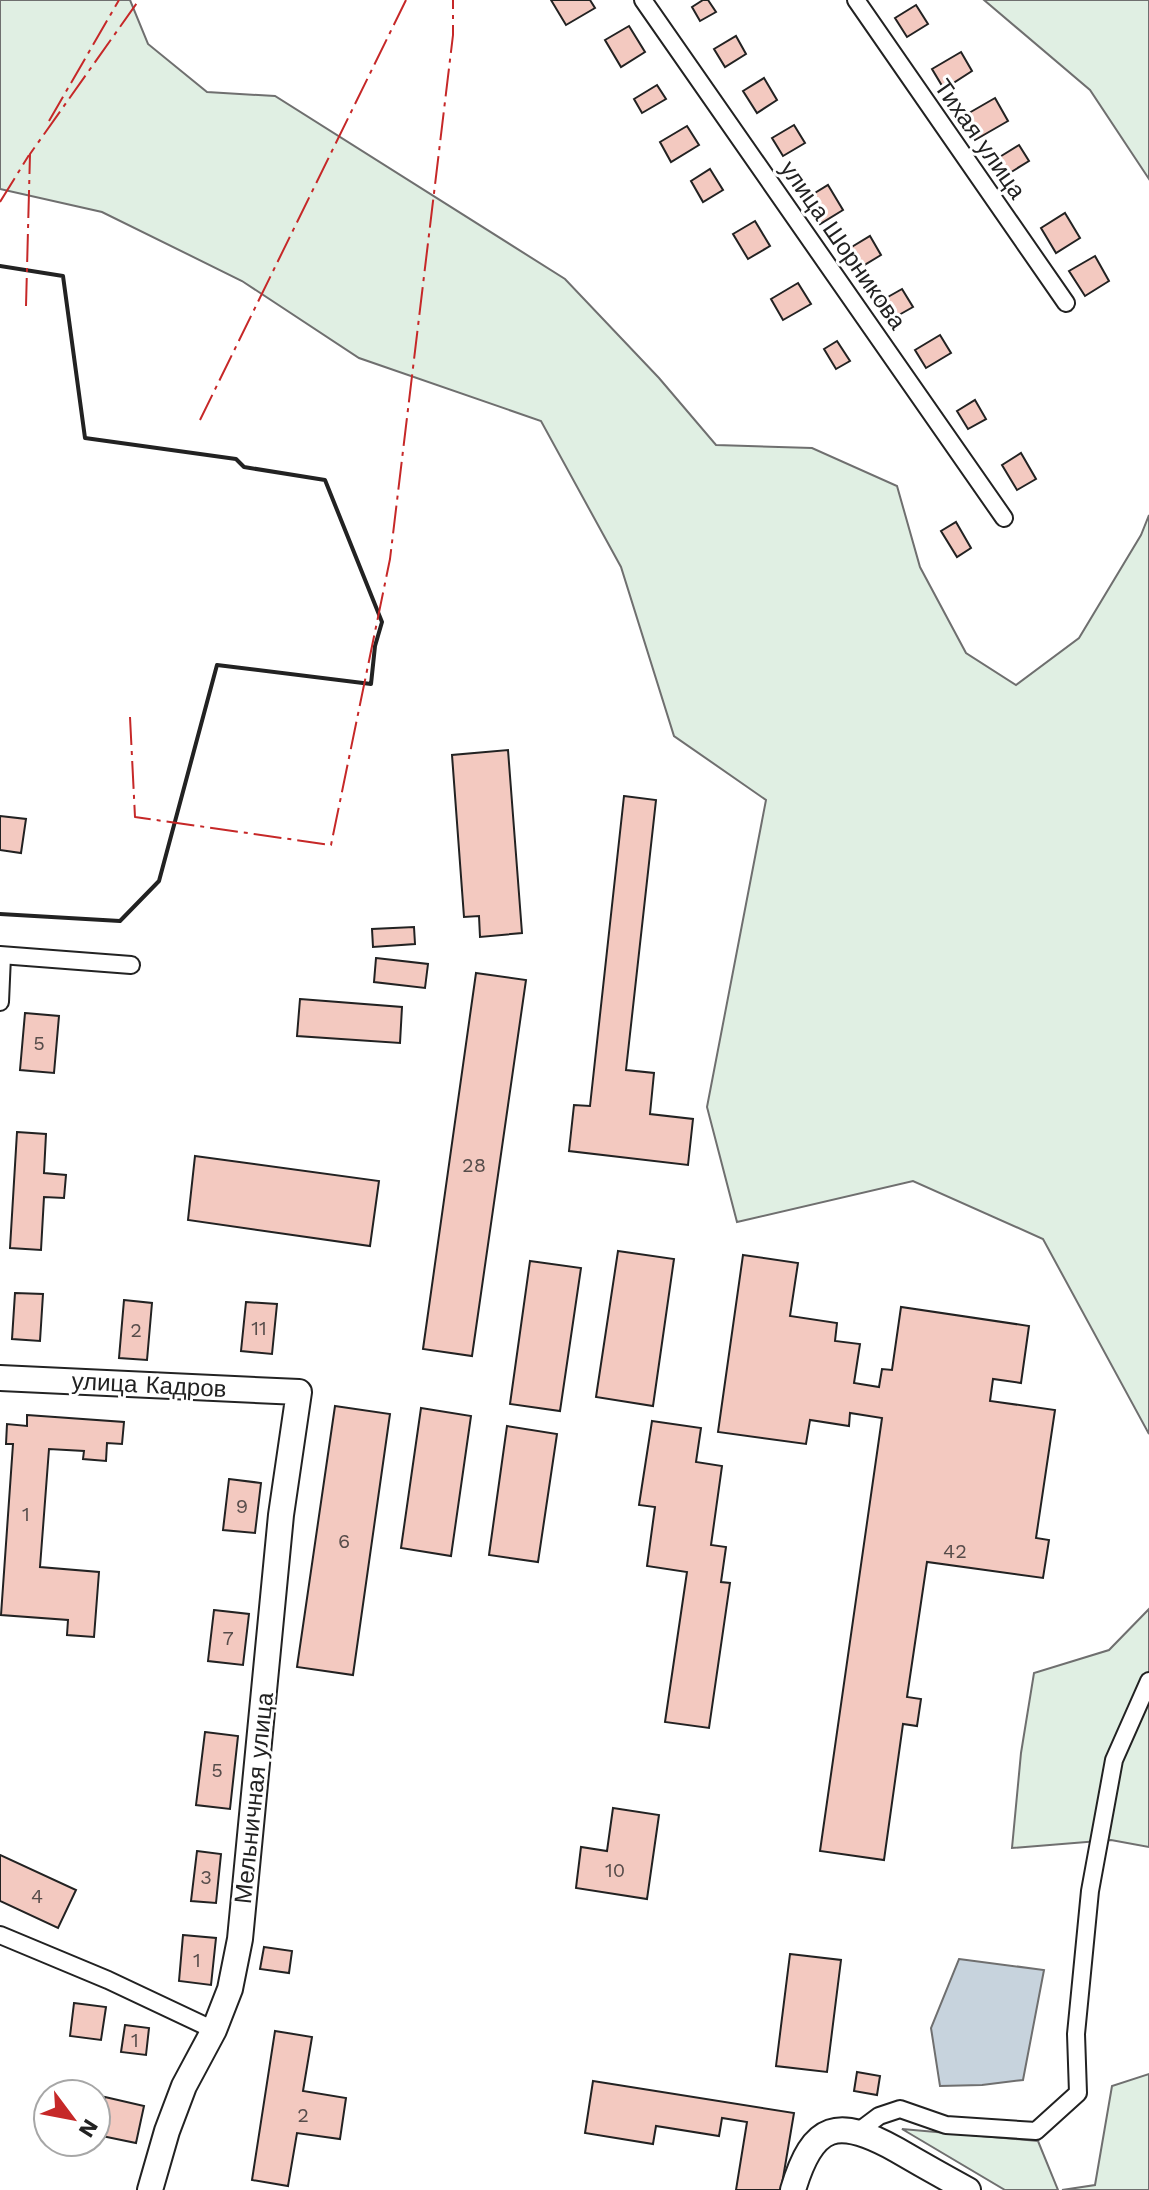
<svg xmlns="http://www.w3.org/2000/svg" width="1149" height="2190" font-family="'Work Sans',sans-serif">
  <rect width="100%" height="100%" fill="#fff"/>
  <g fill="#e0efe3" stroke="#6f6f6f" stroke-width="2">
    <path d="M 0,0 L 130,0 L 148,44 L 207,92 L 275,96 L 565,279 L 659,378 L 716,445 L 812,448 L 897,486 L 920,567 L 966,653 L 1016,685 L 1079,638 L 1141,535 L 1149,515 L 1149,1434 L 1043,1239 L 913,1181 L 737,1222 L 707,1107 L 766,800 L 674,736 L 621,567 L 541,421 L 359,358 L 242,281 L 102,212 L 0,189 Z"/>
    <path d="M 984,0 L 1149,0 L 1149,179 L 1090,90 Z"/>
    <path d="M 1149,1609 L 1149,1847 L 1111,1840 L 1012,1848 L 1021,1753 L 1034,1673 L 1109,1650 Z"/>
    <path d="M 1149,2074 L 1149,2190 L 1062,2190 L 1095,2185 L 1112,2086 Z"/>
    <path d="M 902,2129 L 1038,2141 L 1058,2190 L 1005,2190 Z"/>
  </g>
  <path fill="#c7d3dd" stroke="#6f6f6f" stroke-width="2" d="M 959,1959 L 1044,1970 L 1023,2080 L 982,2085 L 940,2086 L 931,2028 Z"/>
  <g fill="#f3c9c0" stroke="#222" stroke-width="2">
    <path d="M 551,0 L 590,0 L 595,8 L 566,25 Z"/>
    <path d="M 703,0 L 708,0 L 716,12 L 700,21 L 692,7 Z"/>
    <path d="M 916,5 L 928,24 L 907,37 L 895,18 Z"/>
    <path d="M 629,26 L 645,52 L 621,67 L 605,40 Z"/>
    <path d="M 736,36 L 746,54 L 725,67 L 714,49 Z"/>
    <path d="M 961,52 L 972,71 L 944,89 L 932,69 Z"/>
    <path d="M 764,78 L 777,100 L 757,113 L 743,91 Z"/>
    <path d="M 657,85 L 666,99 L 642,113 L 634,99 Z"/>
    <path d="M 995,98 L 1008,121 L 975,140 L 962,117 Z"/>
    <path d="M 794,125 L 805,143 L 783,156 L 772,138 Z"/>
    <path d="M 687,126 L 699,145 L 671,162 L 660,142 Z"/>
    <path d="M 1019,145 L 1029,161 L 1008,174 L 998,158 Z"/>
    <path d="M 710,169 L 723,190 L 703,202 L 691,181 Z"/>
    <path d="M 828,185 L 843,210 L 820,224 L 805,199 Z"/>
    <path d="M 1065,213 L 1080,238 L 1056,253 L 1041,228 Z"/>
    <path d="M 755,221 L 770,246 L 748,259 L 733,234 Z"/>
    <path d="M 870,236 L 881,255 L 861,267 L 850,248 Z"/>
    <path d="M 1095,256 L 1109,281 L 1085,296 L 1069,271 Z"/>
    <path d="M 798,283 L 811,304 L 783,320 L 771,299 Z"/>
    <path d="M 902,289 L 913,307 L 890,320 L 879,302 Z"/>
    <path d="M 940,335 L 951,353 L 926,368 L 915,350 Z"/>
    <path d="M 837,341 L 850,361 L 836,369 L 824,349 Z"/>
    <path d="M 975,400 L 986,419 L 968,429 L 957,411 Z"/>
    <path d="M 1021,453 L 1036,479 L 1017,490 L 1002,465 Z"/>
    <path d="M 956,522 L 971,548 L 957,557 L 941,531 Z"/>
    <path d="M 508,750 L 522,933 L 480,937 L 479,916 L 464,917 L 452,755 Z"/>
    <path d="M 624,796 L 656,800 L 626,1070 L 654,1073 L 650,1114 L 693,1119 L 688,1165 L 569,1151 L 574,1105 L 590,1106 Z"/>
    <path d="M 0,816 L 26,819 L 21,853 L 0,850 Z"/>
    <path d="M 414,927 L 415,944 L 373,947 L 372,929 Z"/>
    <path d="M 376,958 L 428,964 L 425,988 L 374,982 Z"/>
    <path d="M 476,973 L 526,980 L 472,1356 L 423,1349 Z"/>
    <path d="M 300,999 L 402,1007 L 400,1043 L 297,1036 Z"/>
    <path d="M 25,1013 L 59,1016 L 54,1073 L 20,1070 Z"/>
    <path d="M 17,1132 L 46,1134 L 44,1173 L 66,1175 L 64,1198 L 44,1197 L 41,1250 L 10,1248 Z"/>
    <path d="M 195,1156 L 379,1181 L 370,1246 L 188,1220 Z"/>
    <path d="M 618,1251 L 674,1259 L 653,1406 L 596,1397 Z"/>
    <path d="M 743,1255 L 798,1263 L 790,1316 L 837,1323 L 835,1341 L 860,1344 L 854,1383 L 879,1387 L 882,1369 L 892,1370 L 901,1307 L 1029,1326 L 1021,1383 L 993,1379 L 990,1401 L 1055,1410 L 1036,1538 L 1049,1540 L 1043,1578 L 927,1562 L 907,1697 L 921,1699 L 917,1726 L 903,1724 L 884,1860 L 820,1851 L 882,1418 L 850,1413 L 849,1426 L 810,1420 L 806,1444 L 718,1432 Z"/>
    <path d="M 530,1261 L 581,1268 L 560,1411 L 510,1404 Z"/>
    <path d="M 15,1293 L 43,1294 L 40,1341 L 12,1339 Z"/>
    <path d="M 124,1300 L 152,1303 L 147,1360 L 119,1358 Z"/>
    <path d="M 246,1302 L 277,1304 L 272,1354 L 241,1351 Z"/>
    <path d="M 335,1406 L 390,1414 L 353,1675 L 297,1667 Z"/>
    <path d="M 421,1408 L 471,1416 L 451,1556 L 401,1548 Z"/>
    <path d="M 27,1415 L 124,1422 L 122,1444 L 107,1443 L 106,1461 L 83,1459 L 84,1451 L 49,1449 L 40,1567 L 99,1572 L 94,1637 L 67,1635 L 68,1620 L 1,1615 L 13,1444 L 6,1444 L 7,1424 L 27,1426 Z"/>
    <path d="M 652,1421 L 701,1428 L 696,1462 L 722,1466 L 711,1545 L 726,1547 L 721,1582 L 730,1583 L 709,1728 L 665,1722 L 687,1572 L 647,1566 L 655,1507 L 639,1505 Z"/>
    <path d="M 507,1426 L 557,1434 L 538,1562 L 489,1555 Z"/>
    <path d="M 229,1479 L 261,1483 L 255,1533 L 223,1530 Z"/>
    <path d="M 214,1610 L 249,1614 L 243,1665 L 208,1661 Z"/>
    <path d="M 205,1732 L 238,1736 L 230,1809 L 196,1805 Z"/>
    <path d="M 613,1808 L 659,1815 L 647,1899 L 576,1888 L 581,1847 L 607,1851 Z"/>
    <path d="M 197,1851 L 221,1854 L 216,1903 L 191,1901 Z"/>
    <path d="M 0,1855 L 76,1890 L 58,1928 L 0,1901 Z"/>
    <path d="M 183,1935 L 216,1938 L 211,1985 L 179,1981 Z"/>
    <path d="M 264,1947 L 292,1951 L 289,1973 L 260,1969 Z"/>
    <path d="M 790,1954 L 841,1960 L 827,2072 L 776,2066 Z"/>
    <path d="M 74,2003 L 106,2007 L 101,2040 L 70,2036 Z"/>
    <path d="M 125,2025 L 149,2028 L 146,2055 L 121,2052 Z"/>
    <path d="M 275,2031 L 312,2037 L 303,2091 L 346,2098 L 340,2139 L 297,2133 L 288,2186 L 252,2180 Z"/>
    <path d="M 857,2072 L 880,2076 L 877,2095 L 854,2091 Z"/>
    <path d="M 593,2081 L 794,2113 L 781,2190 L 736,2190 L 747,2122 L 722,2118 L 719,2136 L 656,2126 L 653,2144 L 585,2133 Z"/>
    <path d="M 105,2097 L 144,2106 L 136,2143 L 97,2135 Z"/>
  </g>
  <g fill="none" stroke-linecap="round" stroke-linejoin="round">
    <g stroke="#222" stroke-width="20">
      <g id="street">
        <path d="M 643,0 L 1004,518"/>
        <path d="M 856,0 L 1066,303"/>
        <path d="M 0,955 L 131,965"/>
        <path d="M 0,1002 L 2,956"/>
        <path d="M 0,1935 L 108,1980 L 214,2030"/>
        <path d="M 859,2131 L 879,2116 L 900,2109 L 946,2125 L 1036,2131 L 1078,2093 L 1076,2034 L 1090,1891 L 1114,1760 L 1149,1681"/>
      </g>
    </g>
    <g stroke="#222" stroke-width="28">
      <g id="secondary">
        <path d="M 0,1378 L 299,1392 L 281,1515 L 240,1939 L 230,1989 L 214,2030 L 184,2086 L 167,2131 L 150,2190"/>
        <path d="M 793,2190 C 813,2122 838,2117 897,2150 C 921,2164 944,2177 968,2190"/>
      </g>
    </g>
    <use href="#street" stroke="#fff" stroke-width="16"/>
    <use href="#secondary" stroke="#fff" stroke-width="24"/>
    <path stroke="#222" stroke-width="4" d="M 0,266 L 63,276 L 85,438 L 236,459 L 244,467 L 325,480 L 382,622 L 375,646 L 371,684 L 217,665 L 159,881 L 120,921 L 0,914"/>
    <g stroke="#c62828" stroke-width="2" stroke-dasharray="28 6 4 6" stroke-linecap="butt">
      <path d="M 49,121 L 119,0"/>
      <path d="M 0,202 L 29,155"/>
      <path d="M 26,306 L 30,154 L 139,0"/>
      <path d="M 200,420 L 406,0"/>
      <path d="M 130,717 L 135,817 L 331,845 L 390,559 L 453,35 L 453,0"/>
    </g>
  </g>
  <g text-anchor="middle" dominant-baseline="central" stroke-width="6" stroke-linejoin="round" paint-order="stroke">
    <g font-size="20" fill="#564c4a">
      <text x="39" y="1043">5</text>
      <text x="474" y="1165">28</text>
      <text x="259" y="1328">11</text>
      <text x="136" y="1330">2</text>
      <text x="242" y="1506">9</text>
      <text x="26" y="1514">1</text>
      <text x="344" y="1541">6</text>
      <text x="955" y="1551">42</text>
      <text x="228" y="1638">7</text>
      <text x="217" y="1770">5</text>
      <text x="615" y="1870">10</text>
      <text x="206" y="1877">3</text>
      <text x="37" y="1896">4</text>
      <text x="197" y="1960">1</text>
      <text x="135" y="2040">1</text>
      <text x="303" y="2115">2</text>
    </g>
    <g font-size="24" fill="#222" stroke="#fff">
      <text transform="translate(980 139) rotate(55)">Тихая улица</text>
      <text transform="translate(843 245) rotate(55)">улица Шорникова</text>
      <text transform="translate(149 1385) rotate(3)">улица Кадров</text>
      <text transform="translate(254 1798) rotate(-84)">Мельничная улица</text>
    </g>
  </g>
  <g transform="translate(72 2118) rotate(122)"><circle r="38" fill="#ffffff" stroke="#a7a7a7" stroke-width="2"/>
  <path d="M0-6L14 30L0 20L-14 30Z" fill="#c62828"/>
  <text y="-12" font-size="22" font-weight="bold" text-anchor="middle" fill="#222222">N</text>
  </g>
</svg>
